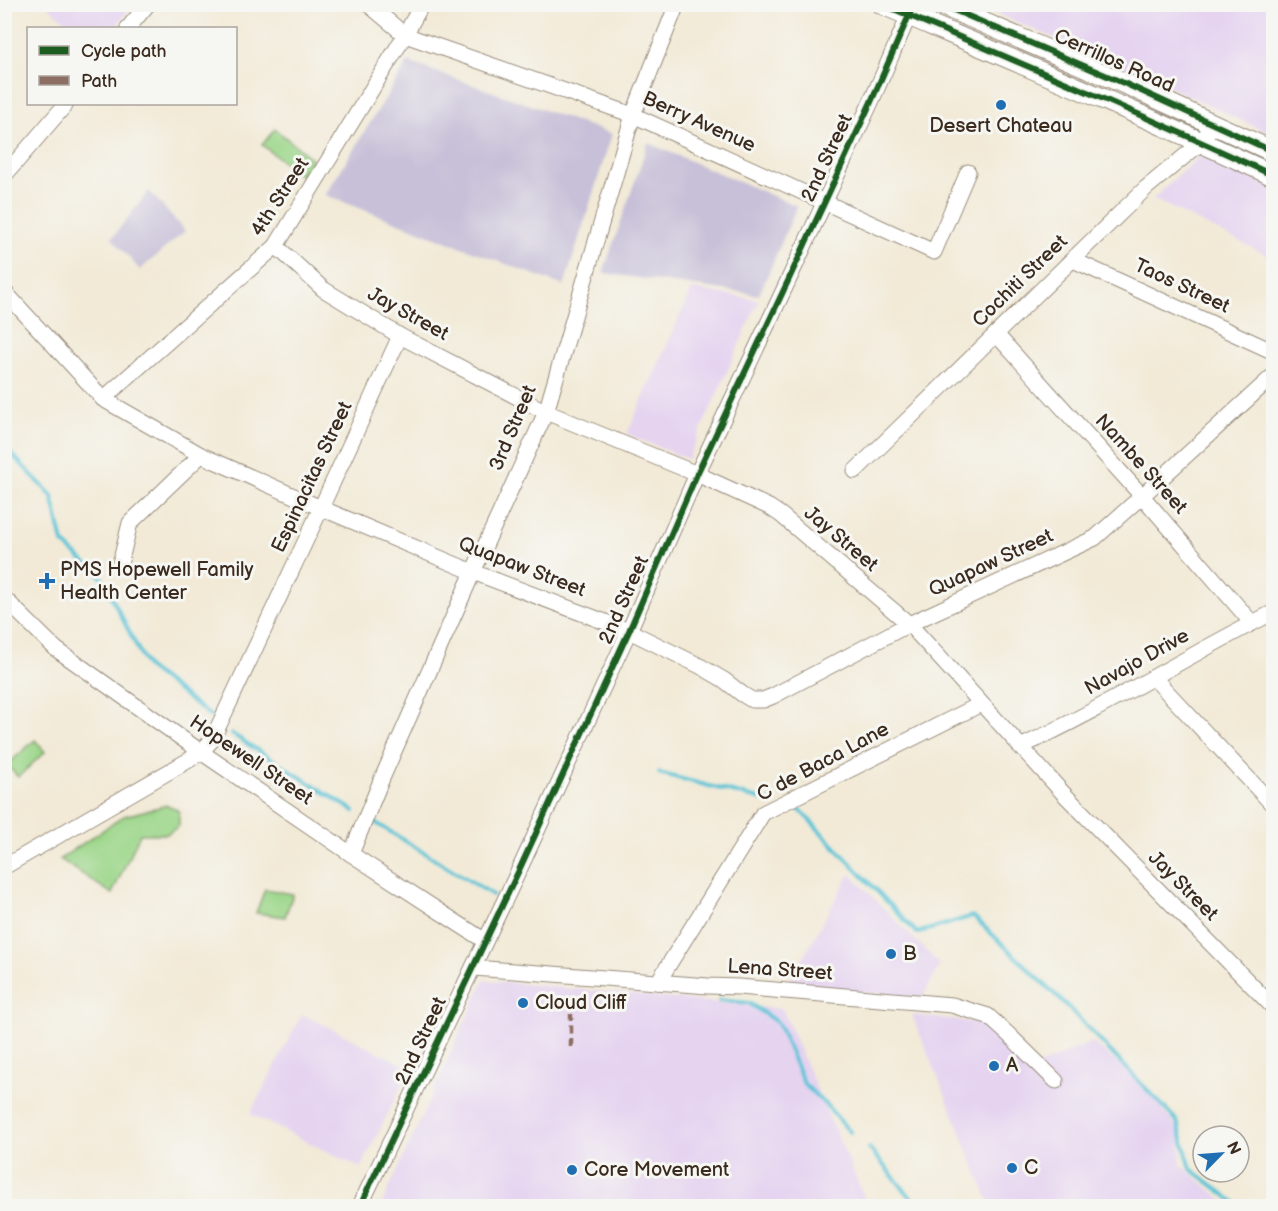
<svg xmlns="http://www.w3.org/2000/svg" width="1278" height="1211" font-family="'Balsamiq Sans',sans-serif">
  <rect width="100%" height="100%" fill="#f6f6f2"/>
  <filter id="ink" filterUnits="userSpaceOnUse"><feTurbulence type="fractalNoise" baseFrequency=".0167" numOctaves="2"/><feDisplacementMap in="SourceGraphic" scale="12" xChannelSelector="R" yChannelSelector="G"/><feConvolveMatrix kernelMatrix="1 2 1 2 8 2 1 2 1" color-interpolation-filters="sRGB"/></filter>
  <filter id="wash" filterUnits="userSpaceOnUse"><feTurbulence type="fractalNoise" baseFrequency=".008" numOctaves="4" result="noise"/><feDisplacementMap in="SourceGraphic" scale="24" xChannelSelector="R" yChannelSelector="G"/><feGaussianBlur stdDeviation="1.35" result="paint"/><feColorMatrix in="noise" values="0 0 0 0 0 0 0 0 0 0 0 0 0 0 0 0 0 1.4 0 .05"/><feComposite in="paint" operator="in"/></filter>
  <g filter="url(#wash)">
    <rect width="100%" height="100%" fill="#f2ead7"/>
    <g fill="#e5d3f0">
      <path d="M 46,5 L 134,5 L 114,28 L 74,28 Z"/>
      <path d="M 976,5 L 1273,5 L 1273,135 L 1163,84 Z"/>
      <path d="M 1200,155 L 1273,188 L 1273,258 L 1153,199 Z"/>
      <path d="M 692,289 L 759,300 L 688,459 L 627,434 Z"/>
      <path d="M 850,874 L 940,965 L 922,998 L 788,984 Z"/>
      <path d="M 484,980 L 782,1009 L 868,1206 L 381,1206 Z"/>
      <path d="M 302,1014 L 410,1068 L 361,1168 L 250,1114 Z"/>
      <path d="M 912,1015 L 983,1023 L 993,1031 L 1029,1069 L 1092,1042 L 1141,1083 L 1180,1131 L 1181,1165 L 1230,1206 L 991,1206 Z"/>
    </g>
    <g fill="#c7c0d8">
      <path d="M 408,62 L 612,134 L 564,286 L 325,195 Z"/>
      <path d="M 648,143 L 797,206 L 759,295 L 603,273 Z"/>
      <path d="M 149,191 L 185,231 L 140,270 L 112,238 Z"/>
    </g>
    <g fill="#9bd689" stroke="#6b8054" stroke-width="1.5">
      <path d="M 275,129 L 312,159 L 301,176 L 262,145 Z"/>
      <path d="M 35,740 L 45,752 L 18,777 L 7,765 Z"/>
      <path d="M 167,805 L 179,811 L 179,826 L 167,834 L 140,834 L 112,894 L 60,859 L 124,816 Z"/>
      <path d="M 265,889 L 293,894 L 285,917 L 256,913 Z"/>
    </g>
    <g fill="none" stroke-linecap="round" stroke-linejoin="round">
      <g stroke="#5bc4d7" stroke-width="4">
        <path d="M 4,446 L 52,496 L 63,543 L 102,578 L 147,667 L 212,717"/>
        <path d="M 232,734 L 354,811"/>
        <path d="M 659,773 L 767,801"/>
        <path d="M 797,807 L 917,933 L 973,916 L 1065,1004 L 1177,1121 L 1191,1169 L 1240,1206"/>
        <path d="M 376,823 L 493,895"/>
        <path d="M 719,1000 L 749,1003 L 778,1023 L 804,1084 L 828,1107 L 850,1132"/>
        <path d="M 869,1148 L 918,1206"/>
      </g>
    </g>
  </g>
  <g filter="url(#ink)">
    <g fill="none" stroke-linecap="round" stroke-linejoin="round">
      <g stroke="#968a7a" stroke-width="17">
        <g id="minor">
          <path d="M 368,4 L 405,35 L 633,115 L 934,252 L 968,172"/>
          <path d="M 128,28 L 148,4"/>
          <path d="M 4,176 L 66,104"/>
          <path d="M 276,246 L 323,289 L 400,336 L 546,412 L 697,474 L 769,507 L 781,515 L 909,624 L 1063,793 L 1274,1008"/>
          <path d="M 1073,260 L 1274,352"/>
          <path d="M 4,291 L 103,399 L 201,455 L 321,508 L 473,572 L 629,631 L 700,666 L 724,680 L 742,694 L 752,700 L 763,700 L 773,696 L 909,624 L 1095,538 L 1142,496 L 1274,375"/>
          <path d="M 996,334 L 1142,496 L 1252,623"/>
          <path d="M 103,399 L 276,246 L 405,35 L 422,4"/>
          <path d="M 855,471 L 1146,188 L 1202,142 L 1213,123"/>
          <path d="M 120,564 L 130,523 L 201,455"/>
          <path d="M 4,598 L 56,649 L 201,752 L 351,854 L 485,941"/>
          <path d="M 1154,678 L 1274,806"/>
          <path d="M 1020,747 C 1107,707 1188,655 1274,612"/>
          <path d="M 351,854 L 380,783 L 473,572 L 546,412 L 633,115 L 677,4"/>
          <path d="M 4,867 L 189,760 L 201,752 L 212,740 L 321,508 L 400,336"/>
          <path d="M 474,968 L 708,986 L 739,987 L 952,1005 L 988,1016 L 1009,1035 L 1056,1081"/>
          <path d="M 658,982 L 763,813 L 981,704"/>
          <path d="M 360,1206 L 520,868 L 629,631 L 697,474 L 788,281 L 871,102 L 914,4"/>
        </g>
      </g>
      <g stroke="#968a7a" stroke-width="22">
        <g id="major">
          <path d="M 882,4 C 1013,60 1144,115 1274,176"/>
          <path d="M 940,4 L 1126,84 L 1274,152"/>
        </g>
      </g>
      <use href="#minor" stroke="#fff" stroke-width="15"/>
      <use href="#major" stroke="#fff" stroke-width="20"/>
      <path stroke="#8d6e63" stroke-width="4.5" stroke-dasharray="9 4.5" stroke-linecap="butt" d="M 571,1047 L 571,1014"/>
      <g stroke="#f6f6f2" stroke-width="10">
        <g id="cycleway">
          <path d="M 882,4 C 1013,60 1144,115 1274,176"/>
          <path d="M 940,4 L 1126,84 L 1274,152"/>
          <path d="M 360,1206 L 520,868 L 629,631 L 697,474 L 788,281 L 871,102 L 914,4"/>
        </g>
      </g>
      <use href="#cycleway" stroke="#1b5e20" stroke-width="6"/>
    </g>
  </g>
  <g fill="#1f6fb2" stroke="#f6f6f2" stroke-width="2">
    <circle cx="1001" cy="105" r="6"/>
    <path d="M44 572h6v6h6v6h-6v6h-6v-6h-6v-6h6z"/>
    <circle cx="891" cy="954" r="6"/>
    <circle cx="523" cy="1003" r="6"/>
    <circle cx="994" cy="1066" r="6"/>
    <circle cx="1012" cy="1168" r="6"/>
    <circle cx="572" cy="1170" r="6"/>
  </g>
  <g text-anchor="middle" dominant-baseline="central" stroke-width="6" stroke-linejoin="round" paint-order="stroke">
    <g font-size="20" fill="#3b2a1e" stroke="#f6f6f2">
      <text transform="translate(1114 61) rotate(24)">Cerrillos Road</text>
      <text transform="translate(699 122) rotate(24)">Berry Avenue</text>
      <text transform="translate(827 158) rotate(-65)">2nd Street</text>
      <text transform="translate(280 197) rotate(-57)">4th Street</text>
      <text transform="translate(1020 281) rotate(-44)">Cochiti Street</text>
      <text transform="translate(1182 286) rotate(25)">Taos Street</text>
      <text transform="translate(408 314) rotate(29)">Jay Street</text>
      <text transform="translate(513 428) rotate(-67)">3rd Street</text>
      <text transform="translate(1141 464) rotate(48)">Nambe Street</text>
      <text transform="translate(312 477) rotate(-65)">Espinacitas Street</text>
      <text transform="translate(841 539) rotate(40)">Jay Street</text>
      <text transform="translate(991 563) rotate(-25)">Quapaw Street</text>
      <text transform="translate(522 567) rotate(21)">Quapaw Street</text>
      <text transform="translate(624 600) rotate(-66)">2nd Street</text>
      <text transform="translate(1137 662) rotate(-29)">Navajo Drive</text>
      <text transform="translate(251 760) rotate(34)">Hopewell Street</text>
      <text transform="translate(823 762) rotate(-28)">C de Baca Lane</text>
      <text transform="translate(1183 886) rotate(45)">Jay Street</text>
      <text transform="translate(780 970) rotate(4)">Lena Street</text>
      <text transform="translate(421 1041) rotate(-65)">2nd Street</text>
    </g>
    <g font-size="20" fill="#3b2a1e" stroke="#f6f6f2" text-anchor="start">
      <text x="1001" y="126" text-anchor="middle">Desert Chateau</text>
      <text x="60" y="570">PMS Hopewell Family<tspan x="60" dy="23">Health Center</tspan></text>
      <text x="903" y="954">B</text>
      <text x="535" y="1003">Cloud Cliff</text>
      <text x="1006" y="1066">A</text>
      <text x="1024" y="1168">C</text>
      <text x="584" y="1170">Core Movement</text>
    </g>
  </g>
  <rect width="1278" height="1211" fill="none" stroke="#f6f6f2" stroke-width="24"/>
  <rect x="27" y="27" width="210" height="78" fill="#f6f6f2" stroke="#aba49d" stroke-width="1.5"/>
  <rect x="39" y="46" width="30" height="9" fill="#1b5e20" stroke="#aba49d" stroke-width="1.5"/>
  <text x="81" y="57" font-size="18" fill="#3b2a1e">Cycle path</text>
  <rect x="39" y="76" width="30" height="9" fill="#8d6e63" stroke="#aba49d" stroke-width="1.5"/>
  <text x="81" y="87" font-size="18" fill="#3b2a1e">Path</text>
  <g transform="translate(1221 1154) rotate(65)"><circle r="28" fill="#f6f6f2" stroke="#aba49d" stroke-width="1.5"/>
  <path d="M0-4.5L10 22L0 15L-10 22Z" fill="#1f6fb2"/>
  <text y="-9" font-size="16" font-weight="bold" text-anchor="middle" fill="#3b2a1e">N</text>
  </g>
</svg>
